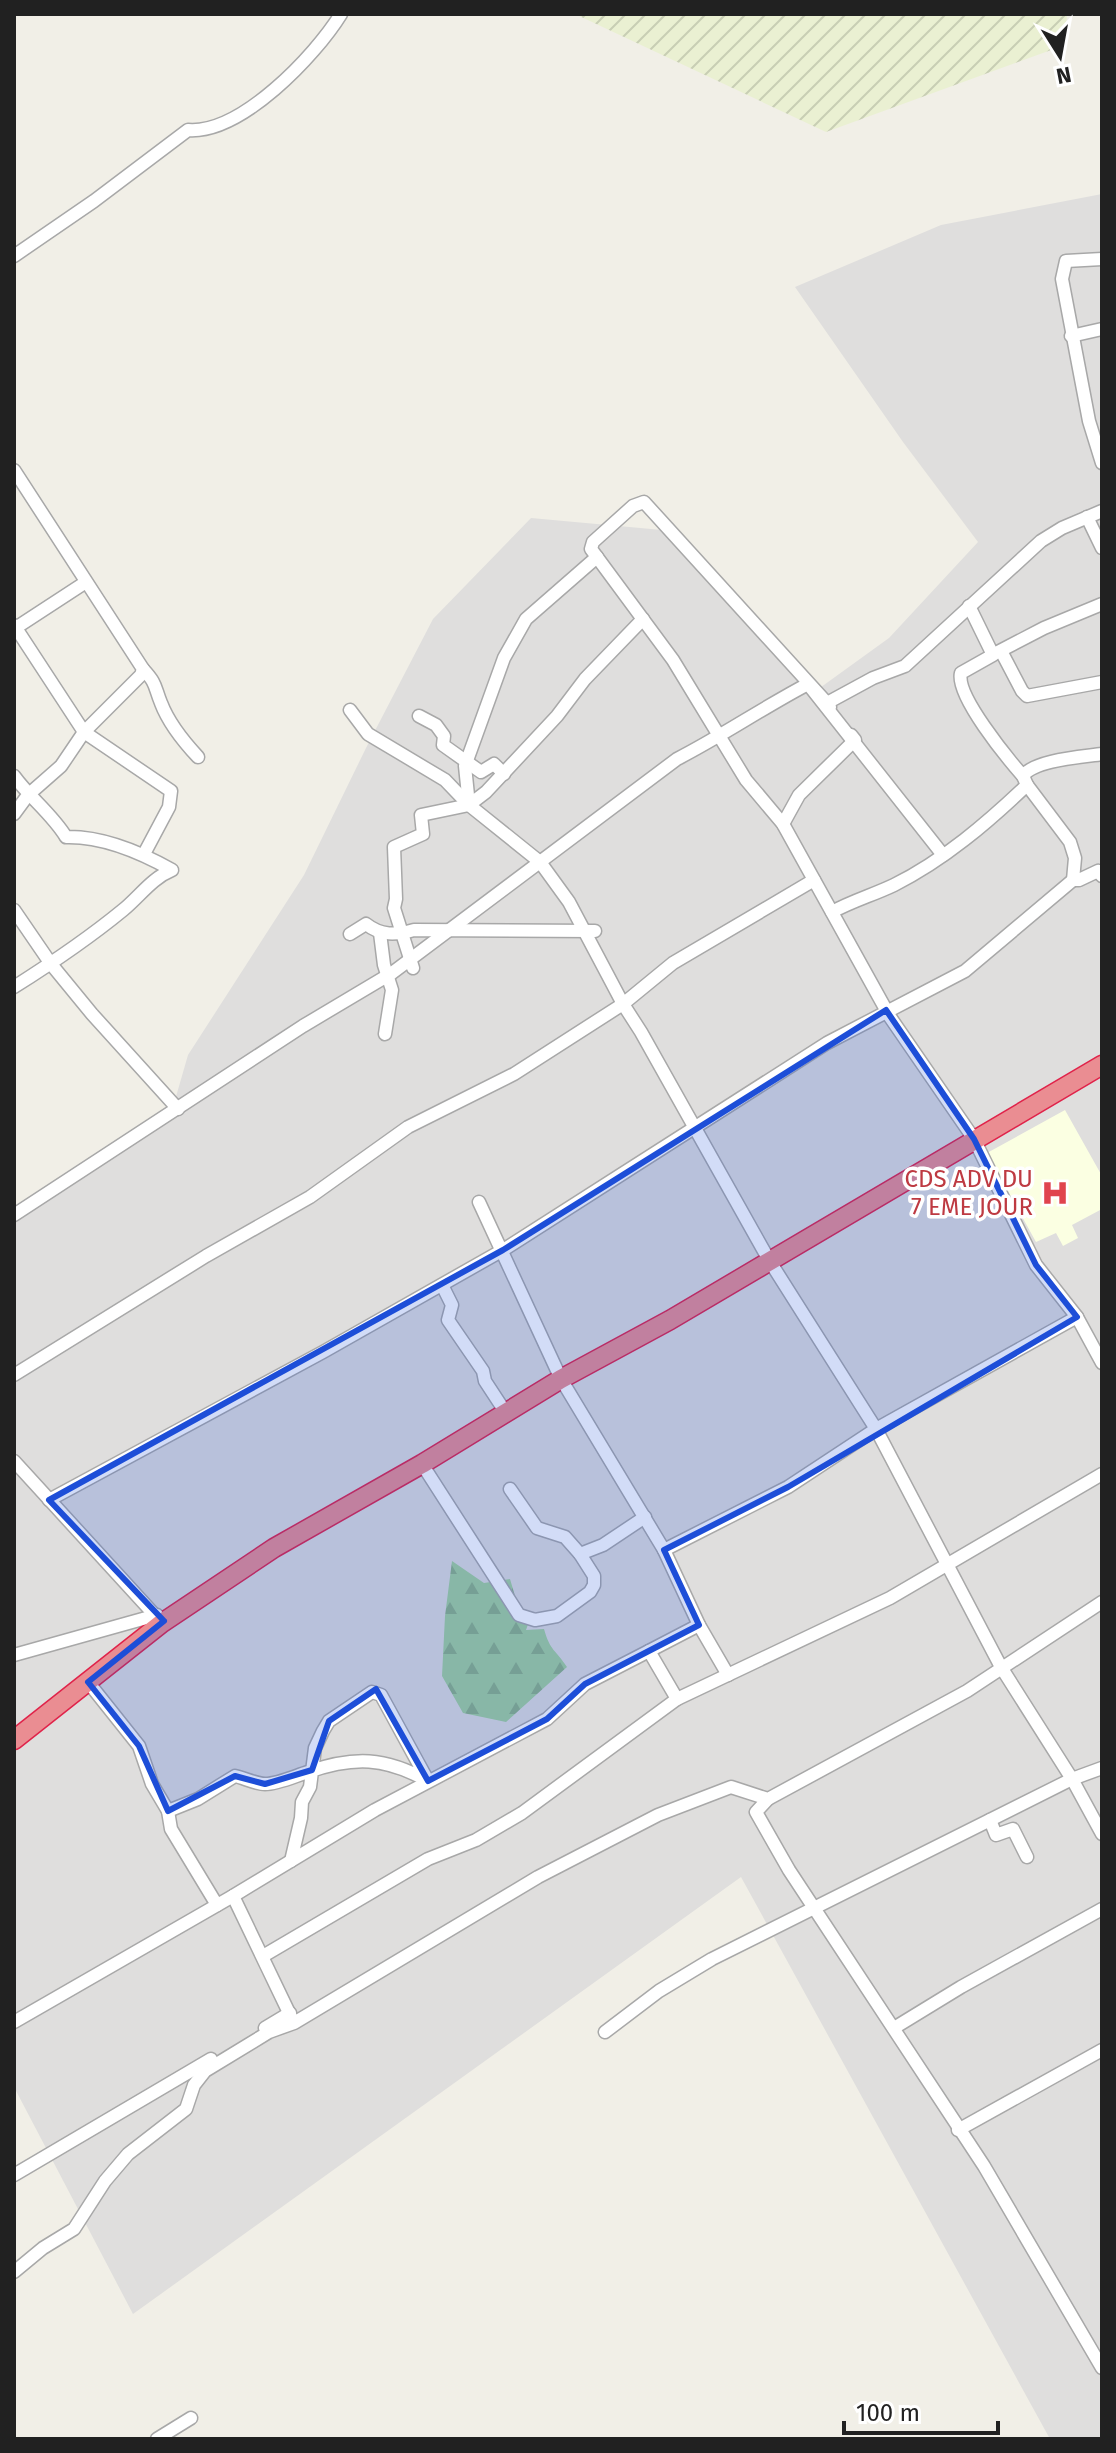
<svg xmlns="http://www.w3.org/2000/svg" width="1116" height="2453" font-family="'Fira Sans',sans-serif">
  <defs>
    <pattern id="farmland-furrows" width="10" height="10" patternUnits="userSpaceOnUse" patternTransform="scale(2)"><rect width="10" height="10" fill="#eaf0d2"/><path d="M-1 1l2-2M0 10L10 0M9 11l2-2" fill="none" stroke="#c8ceb4"/></pattern>
    <pattern id="forest-firs" width="22" height="20" patternUnits="userSpaceOnUse" patternTransform="scale(2)"><rect width="22" height="20" fill="#a3d19b"/><path d="M5 1l3.5 6h-7zM16 11l3.5 6h-7z" fill="#8cb385"/></pattern>
  </defs>
  <rect width="100%" height="100%" fill="#f1efe7"/>
  <path fill="#dfdedd" d="M 1102,194 L 1102,2439 L 1050,2439 L 741,1877 L 133,2314 L 14,2087 L 14,1215 L 171,1114 L 188,1055 L 304,875 L 366,748 L 433,619 L 531,518 L 662,530 L 817,690 L 889,638 L 978,542 L 903,442 L 795,287 L 941,225 Z"/>
  <path fill="#fbffe2" d="M 1065,1110 L 1102,1176 L 1102,1209 L 1072,1225 L 1078,1238 L 1063,1246 L 1056,1233 L 1036,1242 L 987,1153 Z"/>
  <path fill="url(#farmland-furrows)" d="M 575,14 L 1067,14 L 1065,45 L 826,132 Z"/>
  <path fill="url(#forest-firs)" d="M 452,1561 L 484,1583 L 510,1579 L 518,1606 L 531,1616 L 526,1630 L 544,1629 C 550,1651 556,1650 567,1667 L 506,1722 L 463,1713 L 442,1676 L 445,1616 Z"/>
  <g fill="none" stroke-linecap="round" stroke-linejoin="round">
    <g stroke="#a8a8a8" stroke-width="15">
      <g id="minor">
        <path d="M 14,256 L 94,201 L 188,130 C 241,134 315,56 341,14"/>
        <path d="M 1102,259 L 1066,261 L 1062,279 L 1089,421 L 1102,463"/>
        <path d="M 1071,336 L 1102,329"/>
        <path d="M 14,470 L 143,669 L 141,675 L 84,732 L 61,766 L 28,795 L 14,814"/>
        <path d="M 1087,517 L 1102,548"/>
        <path d="M 969,606 L 993,655 L 961,673 C 955,695 1008,759 1023,776"/>
        <path d="M 14,625 L 84,732 L 171,791 L 169,807 L 144,854"/>
        <path d="M 14,629 L 86,582"/>
        <path d="M 1001,651 L 1022,691 L 1027,696 L 1102,682"/>
        <path d="M 996,653 L 1044,628 L 1102,604"/>
        <path d="M 143,669 C 157,684 154,686 161,703 C 169,724 183,741 198,757"/>
        <path d="M 827,703 L 644,502 L 633,506 L 593,542 L 591,549 L 673,660 L 746,780 L 783,824 L 890,1017 L 974,1139 L 1036,1265 L 1077,1317 L 1102,1363"/>
        <path d="M 830,707 L 827,703 L 873,678 L 905,666 L 1041,541 L 1062,528 L 1102,511"/>
        <path d="M 350,710 L 368,734 L 445,780 L 469,805 L 540,862 L 569,902 L 623,1004 L 641,1032 L 769,1260 L 876,1429 L 1001,1667 L 1072,1779 L 1102,1834"/>
        <path d="M 419,716 L 436,725 L 444,736 L 443,745 L 481,772 L 494,764 L 504,774"/>
        <path d="M 14,776 C 30,798 52,814 66,837 C 103,836 140,852 172,870 C 152,878 140,896 123,910 C 89,938 52,963 14,987"/>
        <path d="M 1027,785 L 1070,842 L 1075,858 L 1073,880 L 1079,880 L 1098,871 L 1102,876"/>
        <path d="M 469,805 L 465,766 L 504,658 L 526,619 L 597,557"/>
        <path d="M 783,824 L 799,795 L 855,740 L 851,735"/>
        <path d="M 14,910 L 51,964 L 92,1014 L 178,1109"/>
        <path d="M 832,912 C 852,901 873,895 894,885 C 944,860 987,823 1027,785 L 1023,776 C 1034,760 1082,757 1102,754"/>
        <path d="M 380,933 L 384,965 L 392,990 L 385,1034"/>
        <path d="M 350,934 L 366,924 C 381,936 396,935 414,930 L 595,931"/>
        <path d="M 413,968 L 394,908 L 396,899 L 394,847 L 423,834 L 421,815 L 469,805 L 486,792 L 557,716 L 585,679 L 643,619"/>
        <path d="M 479,1202 L 561,1379 L 664,1550 L 699,1625 L 728,1675"/>
        <path d="M 14,1215 L 303,1026 L 392,973 L 677,759 C 722,736 764,707 808,684 L 943,855"/>
        <path d="M 442,1285 L 452,1305 L 448,1320 L 483,1371 L 485,1381 L 506,1413"/>
        <path d="M 14,1375 L 206,1256 L 310,1197 L 408,1127 L 514,1074 L 623,1004 L 673,963 L 814,880"/>
        <path d="M 14,1461 L 162,1623"/>
        <path d="M 422,1464 L 519,1615 L 535,1620 L 557,1616 L 590,1592 L 594,1585 L 594,1576 L 580,1554 L 565,1537 L 537,1528 L 510,1489"/>
        <path d="M 49,1500 L 323,1352 L 503,1250 L 827,1043 L 965,971 L 1073,880"/>
        <path d="M 664,1550 L 788,1487 L 876,1429 L 1077,1317"/>
        <path d="M 580,1554 L 603,1545 L 645,1517"/>
        <path d="M 649,1651 L 699,1625"/>
        <path d="M 14,1655 L 157,1615"/>
        <path d="M 88,1682 L 139,1746 L 152,1784 L 168,1811 L 198,1799 L 235,1776 C 244,1778 256,1784 265,1784 C 278,1784 295,1776 308,1772 C 354,1756 385,1757 428,1781 L 381,1695 L 372,1692 L 329,1721 L 323,1731 L 315,1748 L 310,1787 L 302,1802 L 301,1818 L 291,1861"/>
        <path d="M 768,1799 L 756,1812 L 789,1870 L 984,2166 L 1102,2368"/>
        <path d="M 168,1811 L 171,1829 L 217,1905"/>
        <path d="M 990,1820 L 996,1835 L 1013,1829 L 1027,1857"/>
        <path d="M 233,1896 L 292,2019"/>
        <path d="M 263,1956 L 428,1859 L 476,1840 L 522,1813 L 677,1699 L 890,1598 L 1102,1474"/>
        <path d="M 14,2022 L 233,1896 L 375,1810 L 547,1719 L 585,1684 L 649,1651 L 677,1699"/>
        <path d="M 265,2028 L 290,2013"/>
        <path d="M 894,2028 L 961,1987 L 1102,1909"/>
        <path d="M 605,2032 L 659,1991 L 712,1959 L 1072,1779 L 1102,1768"/>
        <path d="M 958,2130 L 1102,2050"/>
        <path d="M 14,2175 L 211,2059"/>
        <path d="M 14,2272 L 43,2248 L 74,2229 L 105,2181 L 128,2154 L 186,2109 L 194,2085 L 205,2071 L 269,2032 L 294,2023 L 538,1877 L 658,1815 L 731,1787 L 768,1799 L 967,1691 L 1102,1602"/>
        <path d="M 157,2439 L 191,2418"/>
      </g>
    </g>
    <g stroke="#e0234a" stroke-width="21">
      <path id="highway" d="M 14,1740 L 162,1623 L 274,1548 L 422,1464 L 561,1379 L 670,1320 L 1102,1065"/>
    </g>
    <use href="#minor" stroke="#fff" stroke-width="12"/>
    <use href="#highway" stroke="#ea8d92" stroke-width="18"/>
  </g>
  <path fill="#1d4ed8" fill-opacity="0.2" stroke="#1d4ed8" stroke-width="6" stroke-linejoin="round" d="M 886,1010 L 974,1139 L 1036,1265 L 1077,1317 L 788,1487 L 664,1550 L 699,1625 L 585,1684 L 547,1719 L 428,1781 L 376,1689 L 329,1721 L 312,1770 L 265,1784 L 235,1776 L 168,1811 L 139,1746 L 88,1682 L 164,1621 L 49,1500 L 503,1250 Z"/>
  <defs>
    <g id="hospital-bare" transform="scale(2.16)"><path d="M-5-5h3v3.5h4V-5h3V5h-3V1.5h-4V5h-3Z" fill="#e0444e" stroke="#fff" stroke-width="2.5" paint-order="stroke"/></g>
  </defs>
  <g fill-rule="evenodd">
    <use href="#hospital-bare" x="1055" y="1193"/>
  </g>
  <g text-anchor="middle" dominant-baseline="central" stroke-width="7" stroke-linejoin="round" paint-order="stroke">
    <g font-size="24" fill="#be3a42" stroke="#fff" text-anchor="end">
      <text x="1033" y="1179">CDS ADV DU<tspan x="1033" dy="28">7 EME JOUR</tspan></text>
    </g>
  </g>
  <rect width="1116" height="2453" fill="none" stroke="#212121" stroke-width="32"/>
  <g transform="translate(1060 56) rotate(169)" stroke="#ffffff" stroke-width="6" paint-order="stroke">
  <path d="M0-6L14 30L0 20L-14 30Z" fill="#212121"/>
  <text y="-12" font-size="22" font-weight="bold" text-anchor="middle" fill="#212121">N</text>
  </g>
  <path d="M844 2421v12h154v-12" fill="none" stroke="#212121" stroke-width="4"/>
  <text x="856" y="2421" font-size="24" fill="#212121" stroke="#ffffff" stroke-width="6" paint-order="stroke">100 m</text>
</svg>
